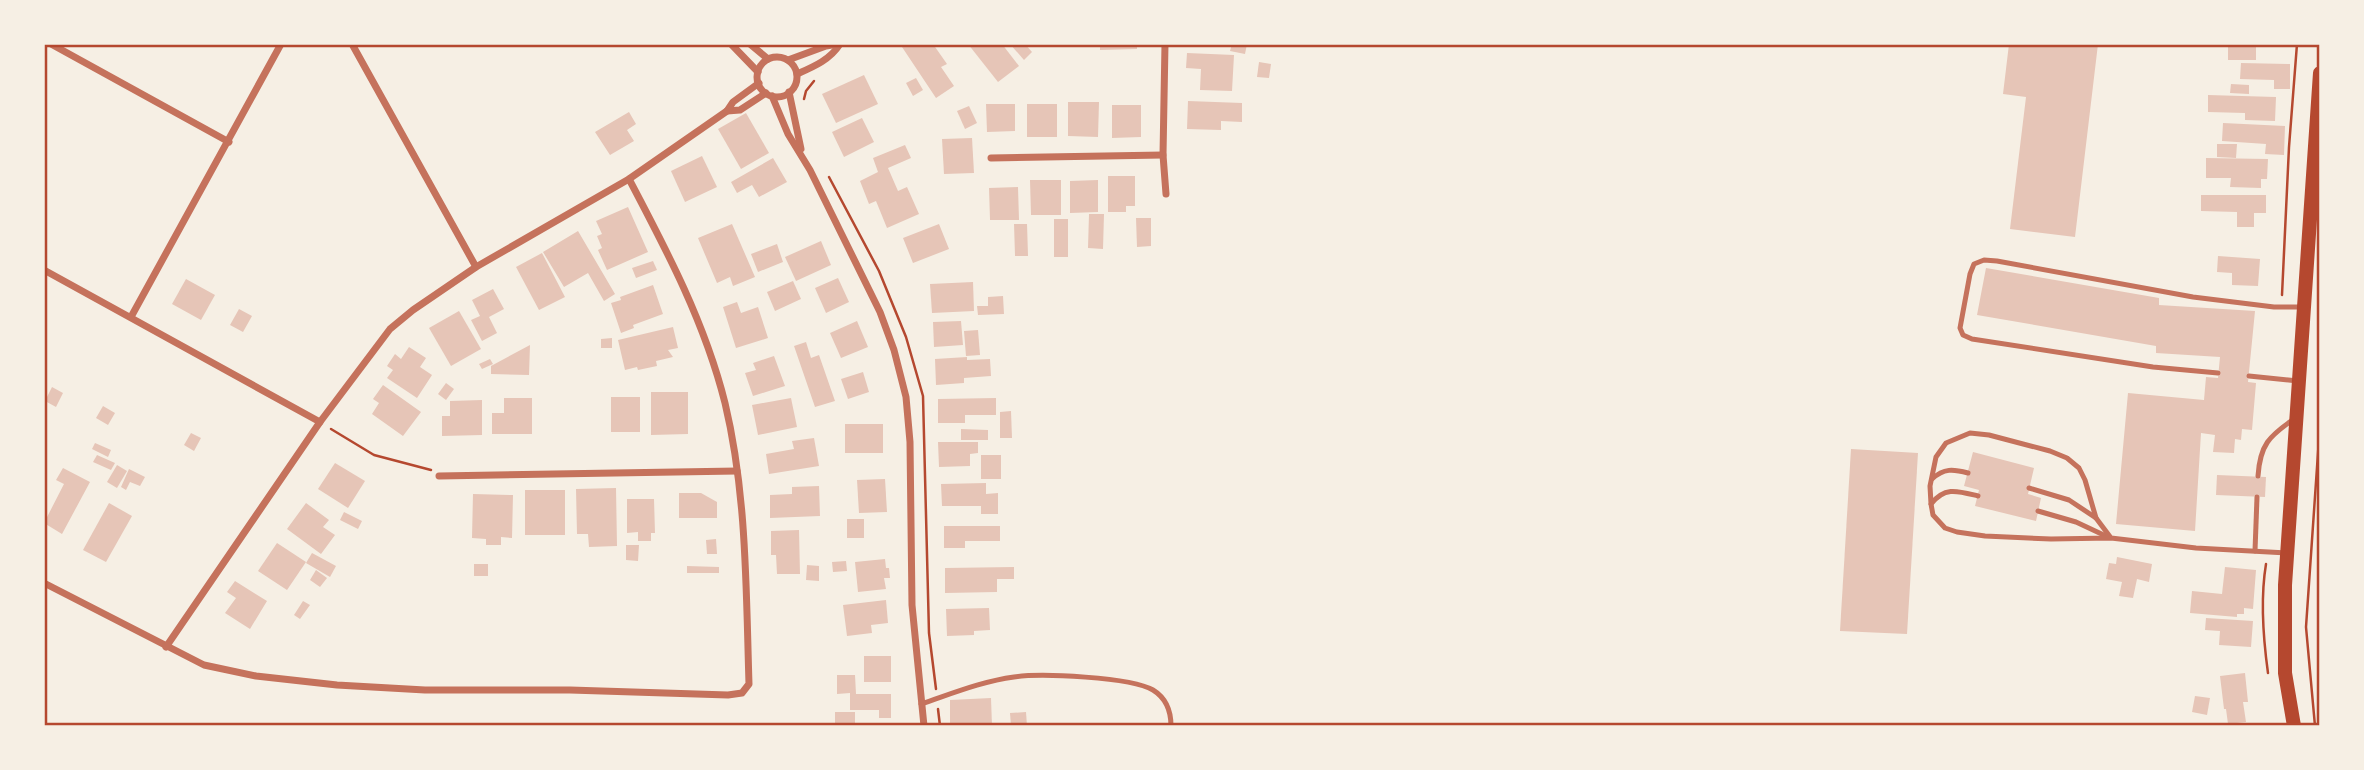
<svg xmlns="http://www.w3.org/2000/svg" width="2364" height="770" font-family="'Crimson Pro',serif">
  <rect width="100%" height="100%" fill="#f6efe4"/>
  <g fill="#e6c5b7">
    <path d="M 906,44 L 933,44 L 947,64 L 941,67 L 954,86 L 936,98 L 902,47 Z"/>
    <path d="M 968,44 L 1002,44 L 1019,66 L 998,82 Z"/>
    <path d="M 1010,44 L 1025,44 L 1032,52 L 1024,60 Z"/>
    <path d="M 1100,44 L 1137,44 L 1137,49 L 1100,50 Z"/>
    <path d="M 1232,44 L 1247,44 L 1245,54 L 1230,51 Z"/>
    <path d="M 2009,44 L 2098,44 L 2075,237 L 2010,229 L 2026,97 L 2003,94 Z"/>
    <path d="M 2272,44 L 2294,44 L 2294,47 L 2272,46 Z"/>
    <rect x="2228" y="45" width="28" height="15"/>
    <path d="M 1187,53 L 1234,55 L 1232,91 L 1200,90 L 1201,69 L 1186,68 Z"/>
    <path d="M 1259,62 L 1271,64 L 1269,78 L 1257,77 Z"/>
    <path d="M 2241,63 L 2290,64 L 2290,89 L 2274,89 L 2274,80 L 2240,79 Z"/>
    <path d="M 864,75 L 878,104 L 836,123 L 822,94 Z"/>
    <path d="M 916,78 L 923,90 L 913,96 L 906,83 Z"/>
    <path d="M 2231,84 L 2249,85 L 2249,94 L 2230,93 Z"/>
    <path d="M 2208,95 L 2276,97 L 2275,121 L 2245,120 L 2245,113 L 2208,112 Z"/>
    <path d="M 1188,101 L 1242,103 L 1242,122 L 1221,121 L 1221,130 L 1187,129 Z"/>
    <path d="M 1068,102 L 1099,102 L 1098,137 L 1068,136 Z"/>
    <path d="M 986,104 L 1015,104 L 1015,131 L 987,132 Z"/>
    <rect x="1027" y="104" width="30" height="33"/>
    <path d="M 1112,105 L 1141,105 L 1141,137 L 1112,138 Z"/>
    <path d="M 969,106 L 977,123 L 965,129 L 957,111 Z"/>
    <path d="M 629,112 L 636,124 L 627,130 L 634,141 L 610,155 L 595,132 Z"/>
    <path d="M 746,113 L 769,153 L 741,169 L 718,129 Z"/>
    <path d="M 862,118 L 874,142 L 844,157 L 832,132 Z"/>
    <path d="M 2223,123 L 2285,126 L 2284,155 L 2265,154 L 2266,144 L 2222,141 Z"/>
    <path d="M 972,138 L 974,173 L 944,174 L 942,139 Z"/>
    <path d="M 2217,144 L 2237,144 L 2236,158 L 2217,157 Z"/>
    <path d="M 905,145 L 911,158 L 888,168 L 898,191 L 907,187 L 919,214 L 887,228 L 876,201 L 869,204 L 860,181 L 878,172 L 873,158 Z"/>
    <path d="M 702,156 L 717,187 L 685,202 L 671,171 Z"/>
    <path d="M 773,158 L 787,182 L 759,197 L 752,185 L 737,193 L 731,182 Z"/>
    <path d="M 2206,158 L 2268,159 L 2267,179 L 2261,179 L 2261,188 L 2230,187 L 2231,178 L 2206,178 Z"/>
    <path d="M 1108,176 L 1135,176 L 1135,206 L 1126,206 L 1126,212 L 1108,212 Z"/>
    <path d="M 1030,180 L 1061,180 L 1061,215 L 1031,215 Z"/>
    <path d="M 1098,180 L 1098,212 L 1070,213 L 1070,181 Z"/>
    <path d="M 1018,187 L 1019,220 L 990,220 L 989,188 Z"/>
    <path d="M 2201,195 L 2266,195 L 2266,213 L 2254,213 L 2254,227 L 2237,227 L 2237,212 L 2201,211 Z"/>
    <path d="M 628,207 L 648,252 L 607,270 L 598,250 L 602,248 L 597,236 L 602,234 L 596,221 Z"/>
    <path d="M 1089,214 L 1104,214 L 1103,249 L 1088,248 Z"/>
    <path d="M 1136,218 L 1151,218 L 1151,246 L 1137,247 Z"/>
    <rect x="1054" y="219" width="14" height="38"/>
    <path d="M 732,224 L 755,277 L 733,286 L 730,277 L 717,283 L 698,238 Z"/>
    <path d="M 939,224 L 949,249 L 913,263 L 903,238 Z"/>
    <path d="M 1014,224 L 1027,224 L 1028,256 L 1015,256 Z"/>
    <path d="M 578,231 L 615,294 L 604,301 L 588,273 L 564,287 L 543,252 Z"/>
    <path d="M 821,241 L 831,265 L 796,281 L 785,257 Z"/>
    <path d="M 777,244 L 783,262 L 758,272 L 751,254 Z"/>
    <path d="M 542,253 L 565,297 L 539,310 L 516,267 Z"/>
    <path d="M 2218,256 L 2260,259 L 2258,286 L 2232,285 L 2232,273 L 2217,272 Z"/>
    <path d="M 653,261 L 657,270 L 636,278 L 632,268 Z"/>
    <path d="M 1986,268 L 2159,298 L 2159,305 L 2255,311 L 2248,382 L 2256,383 L 2252,430 L 2242,429 L 2241,440 L 2235,439 L 2234,453 L 2213,452 L 2215,435 L 2201,433 L 2195,531 L 2116,524 L 2128,393 L 2204,400 L 2206,377 L 2218,378 L 2220,357 L 2156,353 L 2156,346 L 1977,315 Z"/>
    <path d="M 838,278 L 849,302 L 826,313 L 815,288 Z"/>
    <path d="M 186,279 L 215,295 L 201,320 L 172,304 Z"/>
    <path d="M 793,281 L 801,299 L 775,311 L 767,292 Z"/>
    <path d="M 973,282 L 974,311 L 932,313 L 930,284 Z"/>
    <path d="M 653,285 L 663,314 L 633,325 L 634,328 L 621,333 L 611,303 L 621,300 L 620,297 Z"/>
    <path d="M 493,289 L 504,309 L 489,317 L 497,333 L 482,341 L 471,320 L 480,316 L 472,300 Z"/>
    <path d="M 1003,296 L 1004,314 L 978,315 L 977,306 L 988,306 L 988,297 Z"/>
    <path d="M 737,302 L 741,313 L 758,307 L 768,338 L 736,348 L 723,307 Z"/>
    <path d="M 239,309 L 252,316 L 243,332 L 230,325 Z"/>
    <path d="M 459,311 L 481,349 L 451,366 L 429,328 Z"/>
    <path d="M 857,321 L 868,347 L 841,358 L 830,333 Z"/>
    <path d="M 961,321 L 963,345 L 934,347 L 933,322 Z"/>
    <path d="M 673,327 L 678,348 L 668,350 L 673,357 L 656,361 L 657,366 L 638,370 L 637,367 L 625,370 L 618,340 Z"/>
    <path d="M 978,330 L 980,355 L 966,356 L 964,331 Z"/>
    <path d="M 612,338 L 612,348 L 601,348 L 601,339 Z"/>
    <path d="M 806,342 L 811,358 L 819,355 L 835,401 L 815,407 L 794,346 Z"/>
    <path d="M 530,345 L 529,375 L 491,374 L 491,366 Z"/>
    <path d="M 409,347 L 426,358 L 420,367 L 432,375 L 417,398 L 387,378 L 393,370 L 387,366 L 395,354 L 401,359 Z"/>
    <path d="M 774,356 L 785,386 L 753,396 L 745,373 L 756,370 L 753,363 Z"/>
    <path d="M 967,357 L 967,360 L 990,359 L 991,376 L 964,378 L 964,383 L 936,385 L 935,359 Z"/>
    <path d="M 490,359 L 493,364 L 482,369 L 479,364 Z"/>
    <path d="M 863,372 L 869,392 L 848,399 L 841,379 Z"/>
    <path d="M 446,383 L 454,389 L 446,400 L 438,394 Z"/>
    <path d="M 383,385 L 421,412 L 403,436 L 372,414 L 379,403 L 373,399 Z"/>
    <path d="M 52,387 L 63,393 L 56,407 L 45,401 Z"/>
    <path d="M 651,392 L 688,392 L 688,434 L 651,435 Z"/>
    <rect x="611" y="397" width="29" height="35"/>
    <path d="M 504,398 L 532,398 L 532,434 L 492,434 L 492,413 L 504,413 Z"/>
    <path d="M 791,398 L 797,427 L 758,435 L 752,405 Z"/>
    <path d="M 996,398 L 996,415 L 965,415 L 965,423 L 938,423 L 938,399 Z"/>
    <path d="M 482,400 L 482,435 L 442,436 L 442,416 L 450,416 L 450,401 Z"/>
    <path d="M 103,406 L 115,413 L 108,425 L 96,418 Z"/>
    <path d="M 1011,411 L 1012,438 L 1000,438 L 1000,412 Z"/>
    <rect x="845" y="424" width="38" height="29"/>
    <path d="M 961,429 L 988,430 L 988,440 L 961,440 Z"/>
    <path d="M 191,433 L 201,438 L 194,451 L 184,445 Z"/>
    <path d="M 814,438 L 819,466 L 769,474 L 766,454 L 794,449 L 792,441 Z"/>
    <path d="M 938,442 L 978,442 L 978,453 L 970,454 L 970,466 L 939,467 Z"/>
    <path d="M 95,443 L 111,450 L 108,457 L 92,449 Z"/>
    <path d="M 1851,449 L 1918,453 L 1907,634 L 1840,631 Z"/>
    <path d="M 1973,452 L 2034,468 L 2028,494 L 2041,498 L 2036,521 L 1975,506 L 1979,490 L 1964,486 Z"/>
    <path d="M 97,455 L 115,463 L 111,470 L 93,462 Z"/>
    <rect x="981" y="455" width="20" height="24"/>
    <path d="M 335,463 L 365,481 L 348,508 L 318,489 Z"/>
    <path d="M 117,465 L 127,471 L 117,488 L 107,482 Z"/>
    <path d="M 63,468 L 90,482 L 62,534 L 44,523 L 64,484 L 56,480 Z"/>
    <path d="M 129,469 L 145,477 L 140,486 L 130,482 L 126,490 L 121,487 Z"/>
    <path d="M 2217,475 L 2266,477 L 2265,497 L 2216,495 Z"/>
    <path d="M 885,479 L 887,512 L 859,513 L 857,480 Z"/>
    <path d="M 986,483 L 986,494 L 998,493 L 998,514 L 981,514 L 981,506 L 942,506 L 941,484 Z"/>
    <path d="M 819,486 L 820,516 L 770,518 L 770,495 L 792,494 L 792,487 Z"/>
    <path d="M 616,488 L 617,546 L 589,547 L 588,534 L 577,534 L 576,489 Z"/>
    <rect x="525" y="490" width="40" height="45"/>
    <path d="M 679,493 L 701,493 L 717,502 L 717,518 L 679,518 Z"/>
    <path d="M 473,494 L 513,495 L 512,538 L 501,537 L 501,545 L 486,545 L 486,539 L 472,538 Z"/>
    <path d="M 627,499 L 654,499 L 655,533 L 651,533 L 651,541 L 638,541 L 638,532 L 627,533 Z"/>
    <path d="M 109,503 L 132,516 L 106,562 L 83,550 Z"/>
    <path d="M 306,503 L 329,520 L 323,527 L 335,535 L 321,554 L 287,529 Z"/>
    <path d="M 344,512 L 362,521 L 358,529 L 340,520 Z"/>
    <rect x="847" y="519" width="17" height="19"/>
    <path d="M 944,526 L 1000,526 L 1000,541 L 965,541 L 965,548 L 944,548 Z"/>
    <path d="M 799,530 L 800,574 L 777,574 L 776,555 L 771,555 L 771,531 Z"/>
    <path d="M 716,539 L 717,554 L 707,554 L 706,540 Z"/>
    <path d="M 277,543 L 306,562 L 287,590 L 258,571 Z"/>
    <path d="M 626,545 L 639,545 L 638,561 L 626,560 Z"/>
    <path d="M 312,553 L 336,566 L 330,577 L 306,563 Z"/>
    <path d="M 2117,557 L 2152,564 L 2149,582 L 2137,579 L 2133,598 L 2119,596 L 2122,582 L 2106,579 L 2109,563 L 2116,564 Z"/>
    <path d="M 885,559 L 886,568 L 889,568 L 890,578 L 884,578 L 886,589 L 858,592 L 855,562 Z"/>
    <path d="M 846,561 L 847,571 L 833,572 L 832,562 Z"/>
    <rect x="474" y="564" width="14" height="12"/>
    <path d="M 807,565 L 819,566 L 819,581 L 806,580 Z"/>
    <path d="M 687,566 L 719,567 L 719,573 L 687,573 Z"/>
    <path d="M 1014,567 L 1014,579 L 997,579 L 997,592 L 945,593 L 945,568 Z"/>
    <path d="M 2225,567 L 2256,570 L 2253,609 L 2244,608 L 2244,614 L 2237,614 L 2237,617 L 2190,613 L 2192,591 L 2222,594 Z"/>
    <path d="M 316,570 L 327,578 L 320,587 L 310,580 Z"/>
    <path d="M 235,581 L 267,601 L 250,629 L 225,613 L 236,598 L 227,592 Z"/>
    <path d="M 886,600 L 888,623 L 871,625 L 872,633 L 847,636 L 843,605 Z"/>
    <path d="M 303,601 L 310,605 L 300,619 L 294,615 Z"/>
    <path d="M 989,608 L 990,630 L 974,631 L 974,635 L 947,636 L 946,609 Z"/>
    <path d="M 2206,618 L 2253,621 L 2251,647 L 2219,645 L 2220,631 L 2205,630 Z"/>
    <rect x="864" y="656" width="27" height="26"/>
    <path d="M 2245,673 L 2248,702 L 2243,702 L 2246,722 L 2228,724 L 2226,709 L 2224,709 L 2220,676 Z"/>
    <path d="M 837,675 L 855,675 L 856,694 L 891,694 L 891,718 L 879,718 L 879,710 L 850,710 L 850,693 L 837,694 Z"/>
    <path d="M 2195,696 L 2210,698 L 2207,715 L 2192,712 Z"/>
    <path d="M 991,698 L 992,726 L 950,726 L 950,700 Z"/>
    <path d="M 835,712 L 855,712 L 855,726 L 824,726 L 824,723 L 835,723 Z"/>
    <path d="M 1026,712 L 1027,726 L 1011,726 L 1010,713 Z"/>
  </g>
  <g fill="none" stroke-linecap="round" stroke-linejoin="round">
    <g stroke="#b5482f" stroke-width="2.5">
      <path d="M 775,44 L 793,44"/>
      <path d="M 804,99 L 806,91 L 814,81"/>
      <path d="M 829,177 L 879,271 L 906,337 L 923,396 L 929,633 L 936,689"/>
      <path d="M 2282,295 L 2289,147 L 2297,44"/>
      <path d="M 331,429 L 374,455 L 431,470"/>
      <path d="M 2266,564 C 2260,600 2263,637 2268,673"/>
      <path d="M 938,709 L 940,726"/>
      <path d="M 2315,726 L 2306,627 L 2320,424"/>
    </g>
    <g stroke="#c5725c" stroke-width="5">
      <path d="M 2218,373 L 2153,367 L 1972,339 L 1963,335 L 1960,328 L 1970,274 L 1974,264 L 1984,260 L 1997,261 L 2193,297 L 2274,307 L 2301,307"/>
      <path d="M 2249,376 L 2298,381"/>
      <path d="M 2258,476 C 2260,445 2269,436 2294,419"/>
      <path d="M 1932,479 C 1944,468 1953,469 1968,473"/>
      <path d="M 2029,488 L 2069,500 L 2096,518"/>
      <path d="M 1931,504 C 1945,486 1958,491 1978,496"/>
      <path d="M 2038,511 L 2076,522 L 2108,537"/>
      <path d="M 2111,538 L 2096,518 L 2085,480 L 2079,468 L 2067,458 L 2050,451 L 1989,435 L 1970,433 L 1946,443 L 1936,457 L 1930,486 L 1931,504 L 1933,515 L 1945,528 L 1957,532 L 1985,536 L 2051,539 L 2111,538 L 2196,548 L 2287,553"/>
      <path d="M 2255,551 L 2257,497"/>
      <path d="M 921,704 C 951,694 983,681 1014,677 C 1041,673 1131,677 1153,690 C 1166,698 1171,711 1171,726"/>
    </g>
    <g stroke="#c5725c" stroke-width="7">
      <path d="M 51,44 L 229,142"/>
      <path d="M 352,44 L 476,267"/>
      <path d="M 731,44 L 758,72"/>
      <path d="M 750,44 L 768,59"/>
      <path d="M 1165,44 L 1163,155 L 1166,194"/>
      <circle cx="777" cy="77" r="20"/>
      <path d="M 788,60 L 826,46 L 838,44"/>
      <path d="M 797,74 C 813,67 830,60 840,44"/>
      <path d="M 789,92 L 801,149"/>
      <path d="M 772,96 L 788,134 L 810,170 L 880,312 L 894,350 L 906,397 L 910,442 L 912,605 L 924,726"/>
      <path d="M 727,111 L 740,110 L 766,93"/>
      <path d="M 991,158 L 1163,155"/>
      <path d="M 44,270 L 320,422"/>
      <path d="M 131,317 L 281,44"/>
      <path d="M 439,476 L 737,471"/>
      <path d="M 44,583 L 204,665 L 256,676 L 337,685 L 425,690 L 570,690 L 728,695 L 742,693 L 749,684 C 746,591 747,495 725,403 C 705,323 667,251 629,179"/>
      <path d="M 166,647 L 320,422 L 390,329 L 413,310 L 476,267 L 629,179 L 727,111 L 733,102 L 759,83"/>
    </g>
    <path stroke="#b5482f" stroke-width="14" d="M 2294,726 L 2285,673 L 2285,585 L 2320,73"/>
  </g>
  <rect width="2364" height="770" fill="none" stroke="#f6efe4" stroke-width="91"/>
  <rect x="46" y="46" width="2272" height="678" fill="none" stroke="#b5482f" stroke-width="2.5"/>
</svg>
